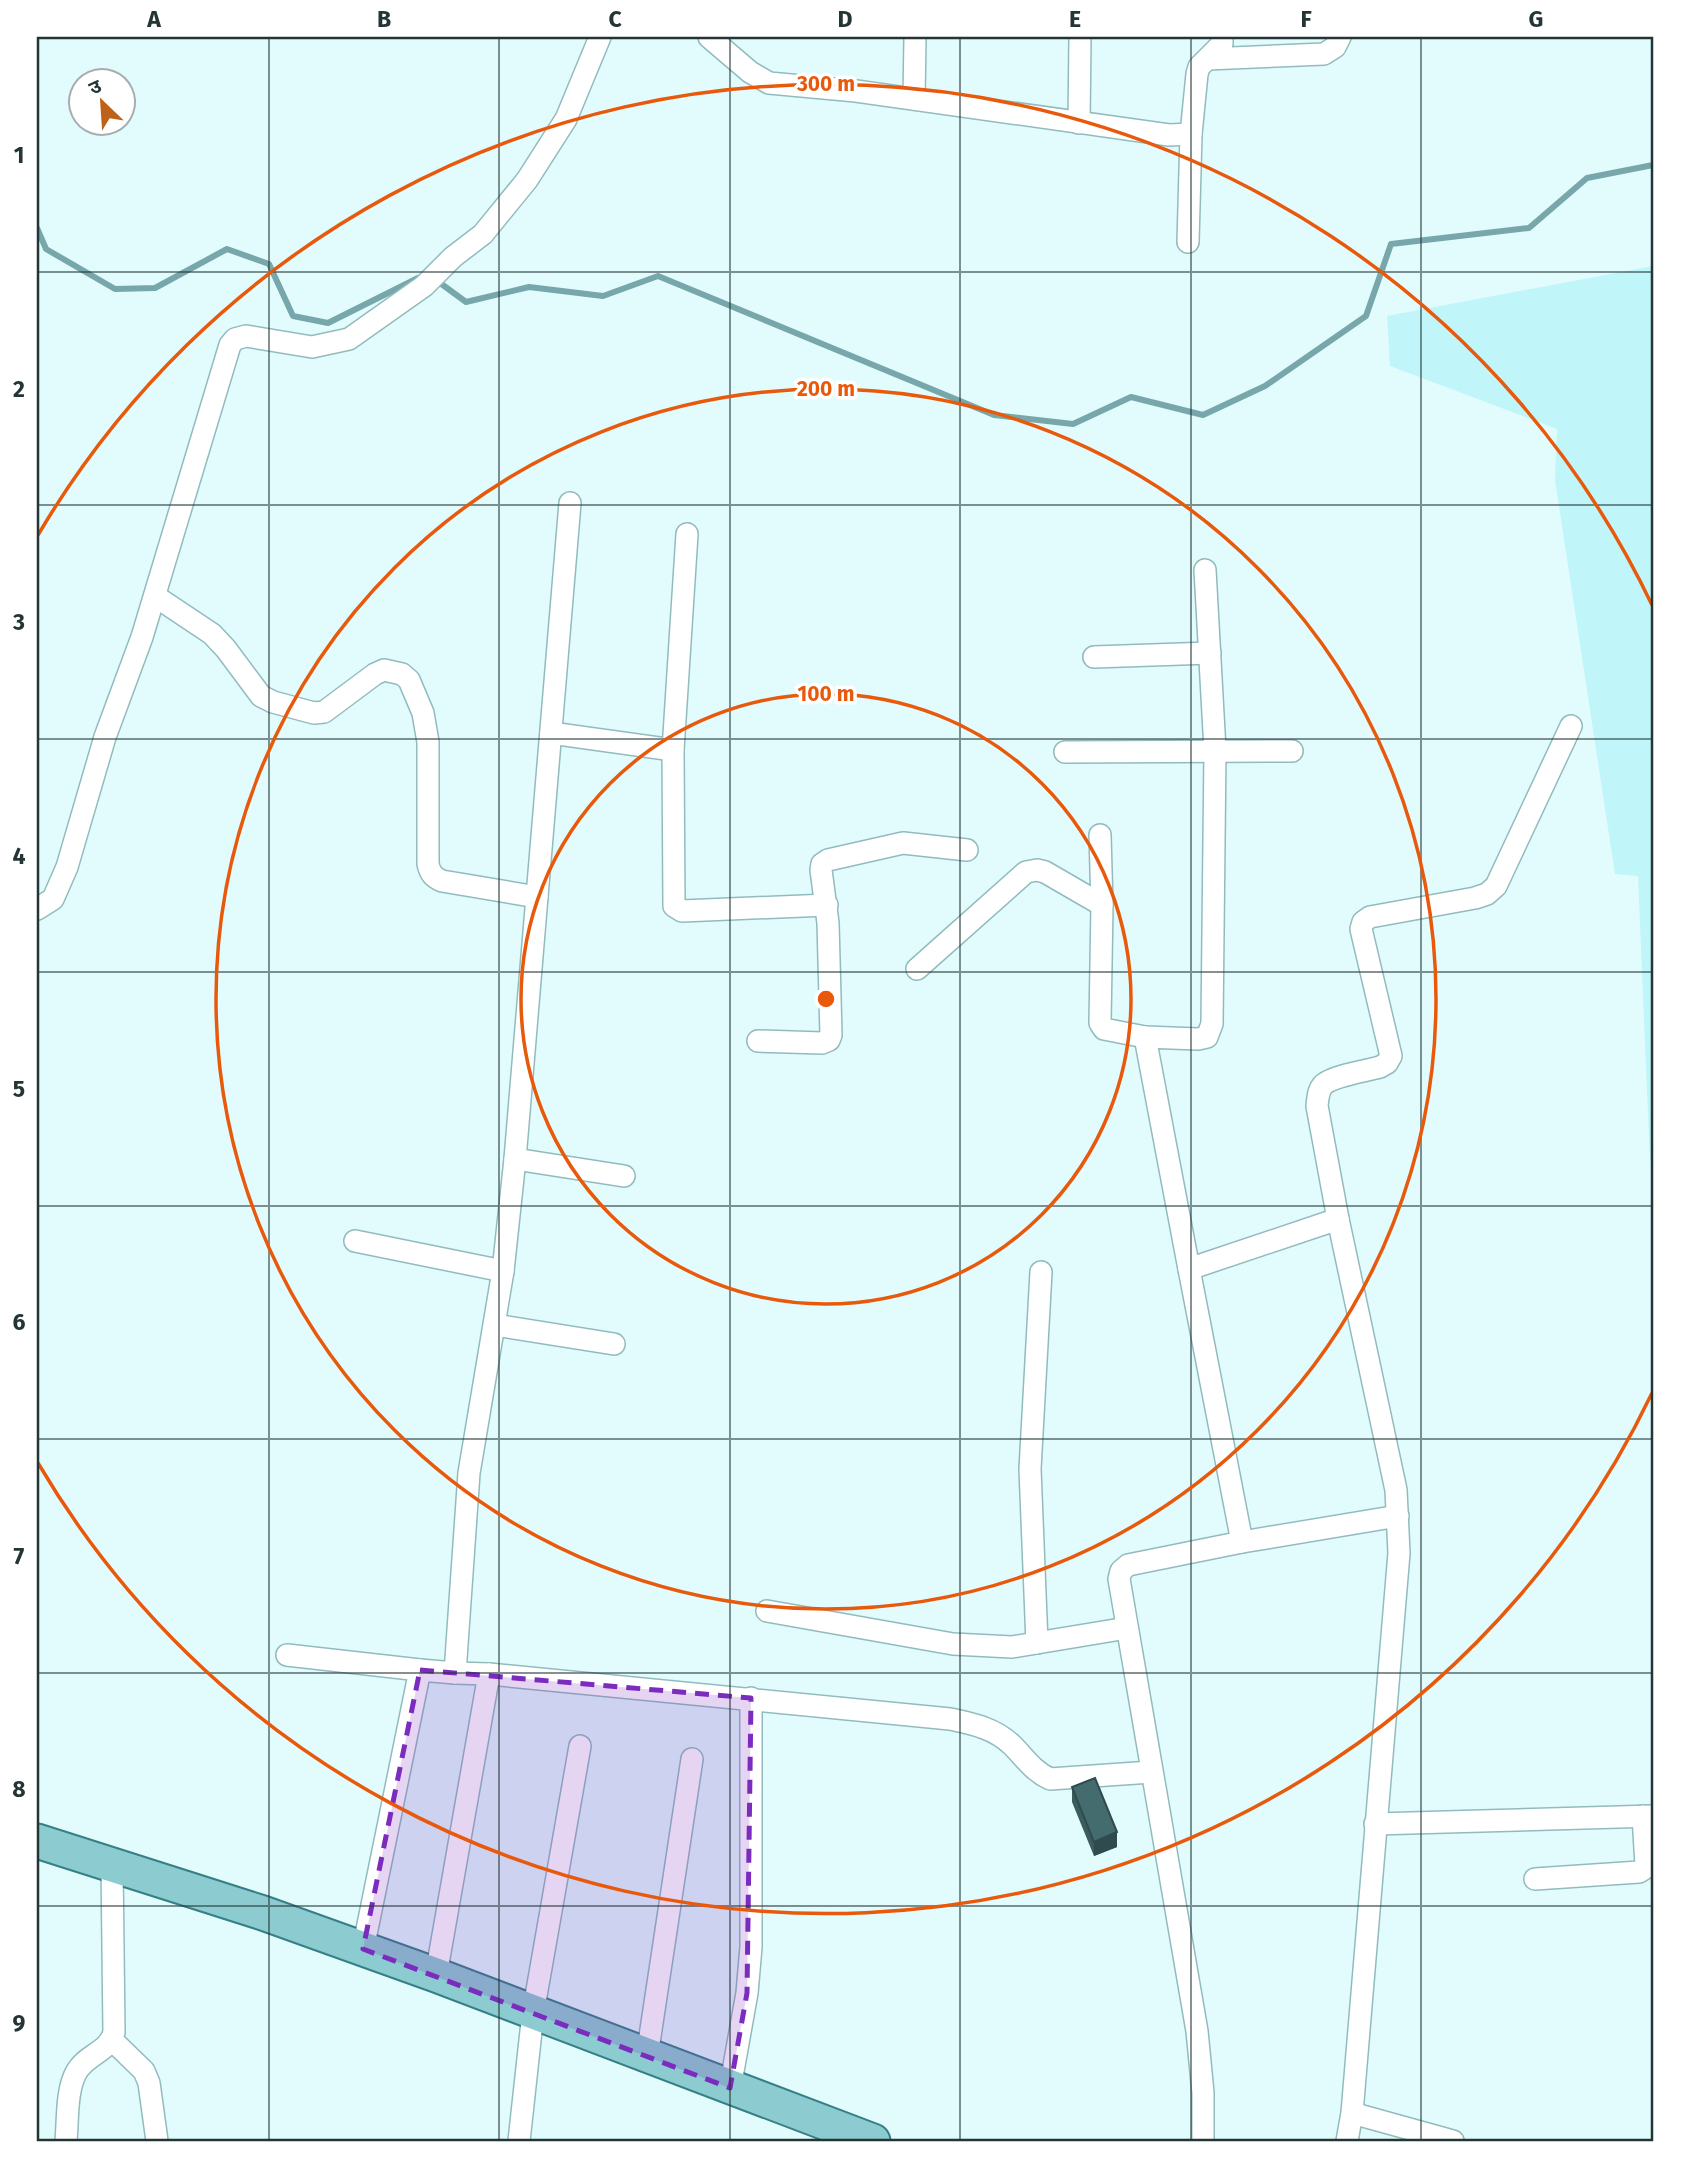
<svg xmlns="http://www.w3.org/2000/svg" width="1690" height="2178" font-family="'Fira Sans','Noto Sans Devanagari',sans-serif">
  <rect width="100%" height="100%" fill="#e2fcfd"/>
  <path fill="#c0f5f9" d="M 1653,266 L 1653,1161 L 1650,1161 L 1638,876 L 1615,874 L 1555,480 L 1557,429 L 1390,366 L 1387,316 Z"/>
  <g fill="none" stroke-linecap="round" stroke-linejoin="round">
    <g stroke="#77a7ab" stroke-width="6">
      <path d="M 37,228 L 46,249 L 115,289 L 155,288 L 227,249 L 269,264 L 293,316 L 328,323 L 418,278"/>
      <path d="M 436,280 L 466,302 L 529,287 L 603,296 L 658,276 L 994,415 L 1073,424 L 1131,397 L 1203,415 L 1265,386 L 1366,316 L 1391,244 L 1529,228 L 1587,178 L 1653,165"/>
    </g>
    <g stroke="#92bbbe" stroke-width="24">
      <g id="minor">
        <path d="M 709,37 L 750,72 L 769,83 L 856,91 L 1169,135 L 1191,134"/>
        <path d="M 1208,59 L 1324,54 L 1335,47 L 1340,37"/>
        <path d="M 914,99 L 915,37"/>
        <path d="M 1079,123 L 1080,37"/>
        <path d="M 1188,242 L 1191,134 L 1197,74 L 1199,67 L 1222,44 L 1222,37"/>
        <path d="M 687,534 L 673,750 L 674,906 L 682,911 L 827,905"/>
        <path d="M 1205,570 L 1215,750 L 1212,1024 L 1207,1037 L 1198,1039 L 1145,1037 L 1189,1269 L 1338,1219 L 1396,1490 L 1399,1553 L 1352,2113 L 1347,2141"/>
        <path d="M 155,596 L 212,634 L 226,649 L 261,696 L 273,702 L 314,713 L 324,712 L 375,674 L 384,670 L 402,674 L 409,680 L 423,713 L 428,742 L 428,864 C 430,873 433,877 442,881 L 537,897"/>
        <path d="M 1094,657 L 1210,653"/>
        <path d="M 551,733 L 673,750"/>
        <path d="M 1065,752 L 1292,751"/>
        <path d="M 1100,835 L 1102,905 L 1100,1023 L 1104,1029 L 1145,1037"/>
        <path d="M 37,909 L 53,899 L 67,867 L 105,737 L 142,637 L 230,345 L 235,339 L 246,336 L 312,347 L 349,339 L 424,286 L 453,257 L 483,234 L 527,180 L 566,119 L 600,37"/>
        <path d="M 917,969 L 1026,872 L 1037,870 L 1045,872 L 1102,905"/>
        <path d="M 758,1041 L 822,1043 L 829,1040 L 831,1035 L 828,923 L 821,870 L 822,864 L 828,860 L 903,843 L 967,850"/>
        <path d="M 515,1159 L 624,1176"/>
        <path d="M 1338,1219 L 1317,1106 C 1318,1097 1318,1090 1324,1084 C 1336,1075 1366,1071 1380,1067 L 1387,1063 L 1391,1056 L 1361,929 L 1363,922 L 1370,917 L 1475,898 L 1487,894 L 1496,886 L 1571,726"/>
        <path d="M 355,1241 L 503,1271"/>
        <path d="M 1189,1269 L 1242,1542 L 1398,1516"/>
        <path d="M 495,1325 L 614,1344"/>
        <path d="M 767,1611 L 953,1644 L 1012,1647 L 1127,1628"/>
        <path d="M 1037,1643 L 1030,1469 L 1041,1272"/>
        <path d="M 287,1655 L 420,1670"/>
        <path d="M 455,1673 L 489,1674 L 950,1719 C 973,1724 994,1728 1012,1745 C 1025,1758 1033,1771 1050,1779 L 1151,1772"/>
        <path d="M 1375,1824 L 1653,1816"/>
        <path d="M 1535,1879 L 1639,1872 L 1644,1869 L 1646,1865 L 1643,1816"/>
        <path d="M 363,1949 L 420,1670 L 455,1673 L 469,1473 L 503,1271 L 515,1159 L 570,503"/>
        <path d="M 436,1975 L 489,1674"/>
        <path d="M 112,2040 L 144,2071 L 149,2083 L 157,2141"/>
        <path d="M 647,2056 L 692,1759"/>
        <path d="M 730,2088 L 747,1993 L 751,1947 L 751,1698"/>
        <path d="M 1352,2113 L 1453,2141"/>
        <path d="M 66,2141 C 68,2120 66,2089 77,2071 C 87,2054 109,2052 114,2032 L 112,1865"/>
        <path d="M 519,2141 L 533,2013 L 580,1746"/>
        <path d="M 1203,2141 L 1203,2093 L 1197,2031 L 1119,1579 L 1121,1571 L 1128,1565 L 1242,1542"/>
      </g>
    </g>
    <g stroke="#368085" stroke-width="37">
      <path id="primary" d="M 37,1841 L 263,1913 L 436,1975 L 873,2141"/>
    </g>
    <use href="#minor" stroke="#fff" stroke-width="21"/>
    <use href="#primary" stroke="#8ccbd0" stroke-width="33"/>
  </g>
  <path fill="#3a5c5f" d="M 1072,1787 L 1117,1847 L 1094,1856 L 1072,1802 Z"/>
  <path fill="#304b4d" d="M 1117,1832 L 1117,1847 L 1094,1856 L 1094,1842 Z"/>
  <path fill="#446b6e" stroke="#304b4d" stroke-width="2" d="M 1095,1778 L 1117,1832 L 1094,1842 L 1072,1787 Z"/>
  <path fill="#7b2cbf" fill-opacity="0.2" stroke="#7b2cbf" stroke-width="5" stroke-dasharray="14 9" stroke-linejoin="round" d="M 420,1670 L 751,1698 L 747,1993 L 730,2088 L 363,1949 Z"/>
  <path fill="none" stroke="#243536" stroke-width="2" stroke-opacity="0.55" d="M 269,37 L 269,2141M 499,37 L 499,2141M 730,37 L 730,2141M 960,37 L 960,2141M 1191,37 L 1191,2141M 1421,37 L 1421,2141M 37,272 L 1653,272M 37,505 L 1653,505M 37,739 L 1653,739M 37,972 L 1653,972M 37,1206 L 1653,1206M 37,1439 L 1653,1439M 37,1673 L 1653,1673M 37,1906 L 1653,1906"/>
  <g fill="none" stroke="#e8590c" stroke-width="3.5">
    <circle cx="826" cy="999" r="305"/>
    <circle cx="826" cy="999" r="610"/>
    <path d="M1652 1393A915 915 0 0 1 38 1463M38 535A915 915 0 0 1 1652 605"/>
  </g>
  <circle cx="826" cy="999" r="10" fill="#e8590c" stroke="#fff" stroke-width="3.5"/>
  <g font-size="21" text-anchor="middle" font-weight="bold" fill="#e8590c" stroke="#fff" stroke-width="7" stroke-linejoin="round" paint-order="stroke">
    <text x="826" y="91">300 m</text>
    <text x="826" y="396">200 m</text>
    <text x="826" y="701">100 m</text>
  </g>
  <rect width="1690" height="2178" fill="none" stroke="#ffffff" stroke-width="77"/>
  <g transform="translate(102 102) rotate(335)"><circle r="33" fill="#ffffff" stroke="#a7aeaf" stroke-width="2"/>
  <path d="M0-5L12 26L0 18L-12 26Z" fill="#c06119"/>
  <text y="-10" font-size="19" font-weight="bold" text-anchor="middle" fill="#243536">उ</text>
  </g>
  <rect x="38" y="38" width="1614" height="2102" fill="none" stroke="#243536" stroke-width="2.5"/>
  <g font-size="23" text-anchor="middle" font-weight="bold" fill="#243536">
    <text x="154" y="27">A</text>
    <text x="384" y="27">B</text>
    <text x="615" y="27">C</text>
    <text x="845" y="27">D</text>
    <text x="1075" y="27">E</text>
    <text x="1306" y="27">F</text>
    <text x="1536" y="27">G</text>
    <text x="19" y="163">1</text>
    <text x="19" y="397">2</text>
    <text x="19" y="630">3</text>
    <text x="19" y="864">4</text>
    <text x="19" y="1097">5</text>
    <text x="19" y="1330">6</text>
    <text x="19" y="1564">7</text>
    <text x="19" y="1797">8</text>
    <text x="19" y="2031">9</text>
  </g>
</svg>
